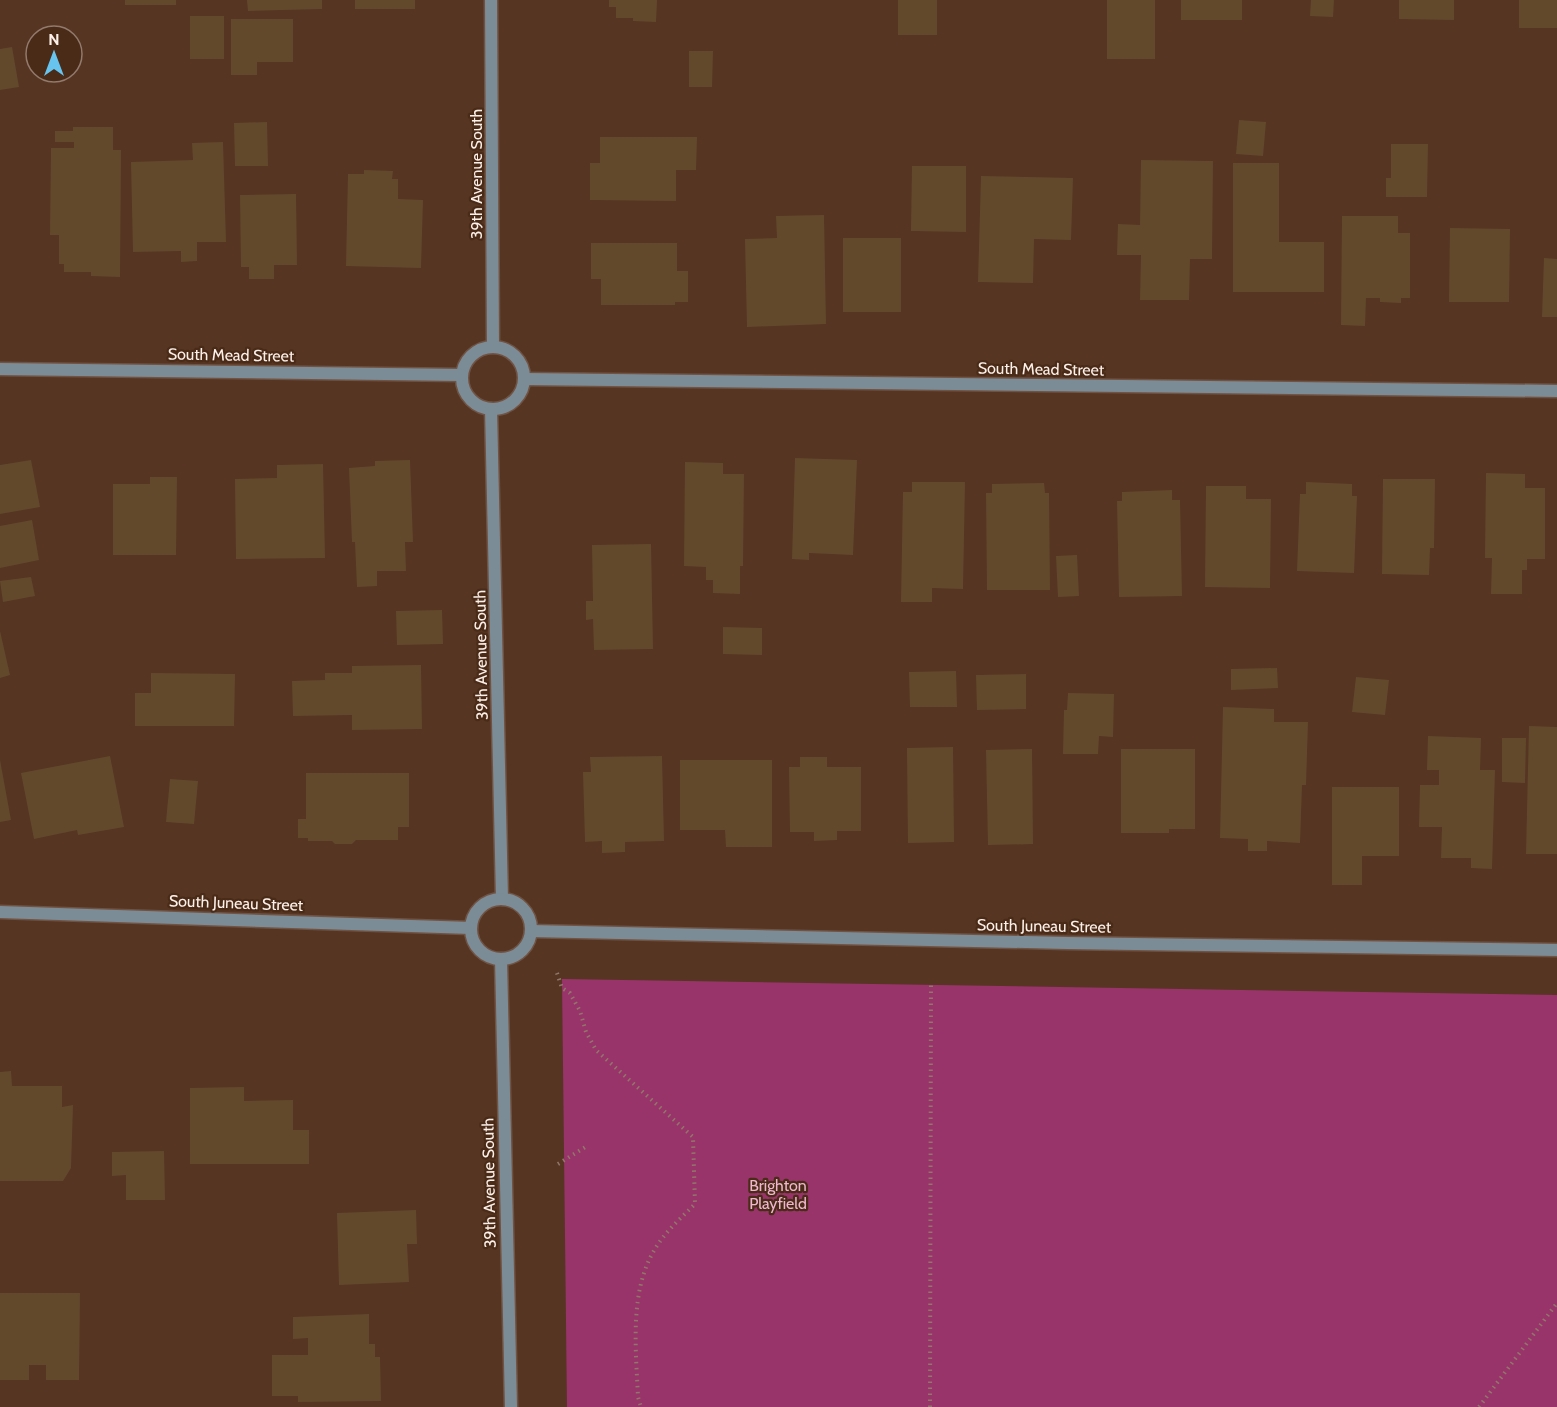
<svg xmlns="http://www.w3.org/2000/svg" width="1557" height="1407" font-family="Cabin,sans-serif">
  <rect width="100%" height="100%" fill="#563523"/>
  <path fill="#98346a" d="M 562,979 L 1557,995 L 1557,1407 L 567,1407 Z"/>
  <g fill="#62492c">
    <rect x="125" y="0" width="51" height="5"/>
    <path d="M 247,0 L 322,0 L 322,9 L 248,11 Z"/>
    <rect x="355" y="0" width="60" height="9"/>
    <path d="M 609,0 L 657,0 L 656,22 L 633,21 L 633,18 L 616,18 L 616,7 L 609,7 Z"/>
    <rect x="898" y="0" width="39" height="35"/>
    <rect x="1107" y="0" width="48" height="59"/>
    <rect x="1181" y="0" width="61" height="20"/>
    <path d="M 1311,0 L 1334,0 L 1333,17 L 1310,16 Z"/>
    <path d="M 1399,0 L 1454,0 L 1454,20 L 1399,19 Z"/>
    <rect x="1519" y="0" width="38" height="28"/>
    <rect x="190" y="16" width="34" height="43"/>
    <path d="M 231,19 L 293,19 L 293,62 L 257,62 L 257,75 L 231,75 Z"/>
    <path d="M 12,47 L 19,87 L 0,90 L 0,49 Z"/>
    <path d="M 689,51 L 713,51 L 712,87 L 689,87 Z"/>
    <path d="M 1239,120 L 1266,122 L 1263,156 L 1236,154 Z"/>
    <path d="M 267,122 L 268,166 L 235,166 L 234,123 Z"/>
    <path d="M 73,127 L 113,127 L 113,150 L 121,150 L 120,277 L 91,276 L 91,272 L 64,272 L 64,264 L 59,264 L 59,235 L 50,235 L 51,148 L 74,148 L 74,142 L 55,142 L 55,131 L 73,131 Z"/>
    <path d="M 600,137 L 697,137 L 696,170 L 676,170 L 676,201 L 590,200 L 590,163 L 600,163 Z"/>
    <path d="M 223,142 L 226,242 L 197,242 L 197,261 L 181,262 L 181,251 L 133,252 L 131,162 L 193,160 L 192,143 Z"/>
    <path d="M 1391,144 L 1428,144 L 1427,197 L 1386,197 L 1386,178 L 1391,178 Z"/>
    <path d="M 1141,160 L 1213,161 L 1212,259 L 1190,259 L 1189,300 L 1140,300 L 1141,255 L 1117,255 L 1118,224 L 1140,225 Z"/>
    <path d="M 1233,163 L 1279,163 L 1279,242 L 1324,242 L 1324,292 L 1233,292 Z"/>
    <path d="M 912,166 L 966,166 L 966,232 L 911,231 Z"/>
    <path d="M 364,170 L 393,171 L 392,179 L 398,179 L 398,199 L 423,200 L 421,268 L 346,266 L 348,174 L 364,174 Z"/>
    <path d="M 981,176 L 1073,178 L 1071,240 L 1034,239 L 1033,283 L 978,282 Z"/>
    <path d="M 296,194 L 297,265 L 274,265 L 274,279 L 249,279 L 249,267 L 241,267 L 240,195 Z"/>
    <path d="M 824,215 L 826,324 L 747,327 L 745,239 L 777,238 L 776,216 Z"/>
    <path d="M 1342,216 L 1398,216 L 1398,233 L 1410,233 L 1410,298 L 1401,298 L 1401,303 L 1380,302 L 1380,298 L 1366,298 L 1365,326 L 1341,325 Z"/>
    <path d="M 1450,228 L 1510,229 L 1509,302 L 1449,302 Z"/>
    <rect x="843" y="238" width="58" height="74"/>
    <path d="M 591,243 L 677,243 L 677,271 L 688,271 L 688,302 L 675,302 L 675,305 L 601,305 L 601,279 L 591,279 Z"/>
    <path d="M 1544,258 L 1557,259 L 1557,317 L 1542,317 Z"/>
    <path d="M 795,458 L 857,460 L 853,555 L 809,553 L 809,560 L 792,559 Z"/>
    <path d="M 31,460 L 40,507 L 0,514 L 0,465 Z"/>
    <path d="M 410,460 L 413,542 L 405,542 L 406,571 L 377,571 L 377,586 L 357,587 L 355,542 L 352,542 L 349,468 L 375,466 L 375,461 Z"/>
    <path d="M 685,462 L 723,463 L 723,474 L 744,474 L 743,566 L 740,566 L 740,594 L 713,593 L 713,580 L 706,580 L 706,567 L 684,566 Z"/>
    <path d="M 323,464 L 325,558 L 236,559 L 235,479 L 277,478 L 277,465 Z"/>
    <path d="M 1486,473 L 1525,474 L 1525,488 L 1545,488 L 1545,559 L 1527,559 L 1527,570 L 1522,570 L 1522,594 L 1491,594 L 1492,558 L 1485,558 Z"/>
    <path d="M 150,477 L 177,477 L 176,555 L 113,555 L 113,484 L 150,484 Z"/>
    <path d="M 1383,479 L 1435,479 L 1434,548 L 1430,548 L 1429,575 L 1382,574 Z"/>
    <path d="M 912,482 L 965,482 L 963,589 L 932,588 L 932,602 L 901,602 L 903,492 L 912,492 Z"/>
    <path d="M 1306,482 L 1352,484 L 1352,496 L 1357,496 L 1354,573 L 1297,571 L 1300,494 L 1306,494 Z"/>
    <path d="M 1044,483 L 1045,493 L 1049,493 L 1050,590 L 987,590 L 986,493 L 992,493 L 992,484 Z"/>
    <path d="M 1206,486 L 1246,486 L 1246,499 L 1271,499 L 1270,588 L 1205,587 Z"/>
    <path d="M 1172,490 L 1172,500 L 1180,500 L 1182,596 L 1119,597 L 1117,501 L 1122,501 L 1122,492 Z"/>
    <path d="M 32,520 L 39,560 L 0,568 L 0,526 Z"/>
    <path d="M 651,544 L 653,649 L 594,650 L 593,619 L 586,620 L 586,601 L 593,601 L 592,545 Z"/>
    <path d="M 1077,555 L 1079,596 L 1058,597 L 1056,556 Z"/>
    <path d="M 31,577 L 35,596 L 3,602 L 0,581 Z"/>
    <path d="M 442,610 L 443,644 L 397,645 L 396,611 Z"/>
    <path d="M 723,627 L 762,628 L 762,655 L 723,654 Z"/>
    <path d="M 0,631 L 10,675 L 0,678 Z"/>
    <path d="M 421,665 L 422,729 L 352,730 L 352,715 L 293,716 L 292,681 L 325,680 L 325,673 L 352,673 L 352,666 Z"/>
    <path d="M 1277,668 L 1278,688 L 1231,690 L 1231,669 Z"/>
    <path d="M 956,671 L 957,707 L 910,707 L 909,672 Z"/>
    <path d="M 151,673 L 235,674 L 234,726 L 135,726 L 135,693 L 151,693 Z"/>
    <path d="M 1026,674 L 1026,709 L 977,710 L 976,675 Z"/>
    <path d="M 1356,677 L 1389,680 L 1385,715 L 1352,712 Z"/>
    <path d="M 1068,693 L 1114,694 L 1113,737 L 1099,736 L 1098,754 L 1063,754 L 1064,710 L 1067,710 Z"/>
    <path d="M 1223,707 L 1274,709 L 1274,722 L 1308,722 L 1306,785 L 1302,785 L 1300,843 L 1267,841 L 1267,851 L 1248,851 L 1248,839 L 1220,838 Z"/>
    <path d="M 1529,726 L 1557,727 L 1557,854 L 1526,854 Z"/>
    <path d="M 1428,736 L 1481,738 L 1480,770 L 1495,770 L 1492,869 L 1471,868 L 1471,858 L 1441,858 L 1442,827 L 1419,827 L 1420,785 L 1439,785 L 1439,770 L 1427,770 Z"/>
    <path d="M 1502,738 L 1526,738 L 1525,783 L 1502,782 Z"/>
    <path d="M 953,747 L 954,842 L 908,843 L 907,748 Z"/>
    <path d="M 1032,749 L 1033,844 L 988,845 L 986,750 Z"/>
    <path d="M 1121,749 L 1195,749 L 1195,829 L 1169,829 L 1169,833 L 1121,833 Z"/>
    <path d="M 110,756 L 124,827 L 78,835 L 77,830 L 34,839 L 21,773 Z"/>
    <path d="M 662,756 L 664,841 L 625,842 L 625,852 L 602,853 L 602,841 L 585,842 L 583,772 L 591,772 L 590,757 Z"/>
    <path d="M 800,757 L 827,757 L 827,767 L 861,767 L 861,831 L 837,831 L 837,840 L 814,841 L 814,832 L 790,832 L 789,767 L 800,767 Z"/>
    <path d="M 0,760 L 11,820 L 0,822 Z"/>
    <path d="M 680,760 L 772,760 L 772,847 L 726,847 L 725,830 L 680,830 Z"/>
    <path d="M 306,773 L 409,773 L 409,827 L 398,827 L 398,840 L 356,840 L 352,844 L 335,844 L 332,841 L 308,841 L 308,838 L 298,838 L 298,819 L 306,819 Z"/>
    <path d="M 170,779 L 198,781 L 194,824 L 166,822 Z"/>
    <path d="M 1332,787 L 1399,787 L 1399,856 L 1362,856 L 1362,885 L 1332,885 Z"/>
    <path d="M 11,1071 L 12,1086 L 62,1086 L 62,1107 L 73,1105 L 71,1168 L 63,1181 L 0,1181 L 0,1072 Z"/>
    <path d="M 244,1087 L 244,1101 L 293,1100 L 293,1130 L 309,1130 L 309,1164 L 190,1164 L 190,1088 Z"/>
    <path d="M 164,1151 L 165,1200 L 126,1200 L 126,1175 L 112,1176 L 112,1152 Z"/>
    <path d="M 416,1210 L 417,1244 L 407,1244 L 409,1282 L 339,1285 L 337,1213 Z"/>
    <path d="M 0,1293 L 80,1293 L 79,1380 L 46,1380 L 46,1365 L 29,1365 L 29,1380 L 0,1380 Z"/>
    <path d="M 369,1314 L 369,1344 L 375,1344 L 375,1357 L 380,1357 L 381,1401 L 298,1402 L 298,1396 L 272,1396 L 272,1355 L 308,1355 L 308,1338 L 293,1339 L 293,1317 Z"/>
  </g>
  <g fill="none" stroke-linecap="round" stroke-linejoin="round">
    <g stroke="#715343" stroke-width="15">
      <g id="street">
        <path d="M 491,0 L 493,347"/>
        <circle cx="493" cy="378" r="31"/>
        <path d="M 0,369 L 461,375"/>
        <path d="M 524,379 L 1557,391"/>
        <path d="M 491,409 L 502,899"/>
        <circle cx="501" cy="929" r="30"/>
        <path d="M 0,912 L 471,928"/>
        <path d="M 531,931 L 1067,943 L 1557,950"/>
        <path d="M 501,959 L 511,1407"/>
      </g>
    </g>
    <g stroke="#917769" stroke-width="4" stroke-dasharray="1.5 4.5" stroke-linecap="butt">
      <path d="M 557,973 L 562,988 L 570,993 L 580,1011 L 586,1032 L 596,1050 L 693,1137 L 695,1204 C 681,1218 665,1232 655,1249 C 629,1291 636,1350 638,1397 L 641,1407"/>
      <path d="M 558,1164 L 587,1146"/>
      <path d="M 930,1407 L 931,982"/>
      <path d="M 1479,1407 L 1557,1303"/>
    </g>
    <use href="#street" stroke="#7b8c96" stroke-width="12"/>
  </g>
  <g text-anchor="middle" dominant-baseline="central" stroke-width="4.5" stroke-linejoin="round" paint-order="stroke">
    <g font-size="16" fill="#fdf0e9" stroke="#4a2b18">
      <text transform="translate(476 174) rotate(-90)">39th Avenue South</text>
      <text transform="translate(231 355) rotate(1)">South Mead Street</text>
      <text transform="translate(1041 369) rotate(1)">South Mead Street</text>
      <text transform="translate(481 655) rotate(-91)">39th Avenue South</text>
      <text transform="translate(236 903) rotate(2)">South Juneau Street</text>
      <text transform="translate(1044 926) rotate(1)">South Juneau Street</text>
      <text transform="translate(489 1183) rotate(-91)">39th Avenue South</text>
    </g>
    <g font-size="16" fill="#f0b6d0" stroke="#4a2b18">
      <text x="778" y="1185">Brighton<tspan x="778" dy="18">Playfield</tspan></text>
    </g>
  </g>
  <g transform="translate(54 54)"><circle r="28" fill="#4a2b18" stroke="#927a6c" stroke-width="1.5"/>
  <path d="M0-4.5L10 22L0 15L-10 22Z" fill="#66c4ef"/>
  <text y="-9" font-size="16" font-weight="bold" text-anchor="middle" fill="#fdf0e9">N</text>
  </g>
</svg>
